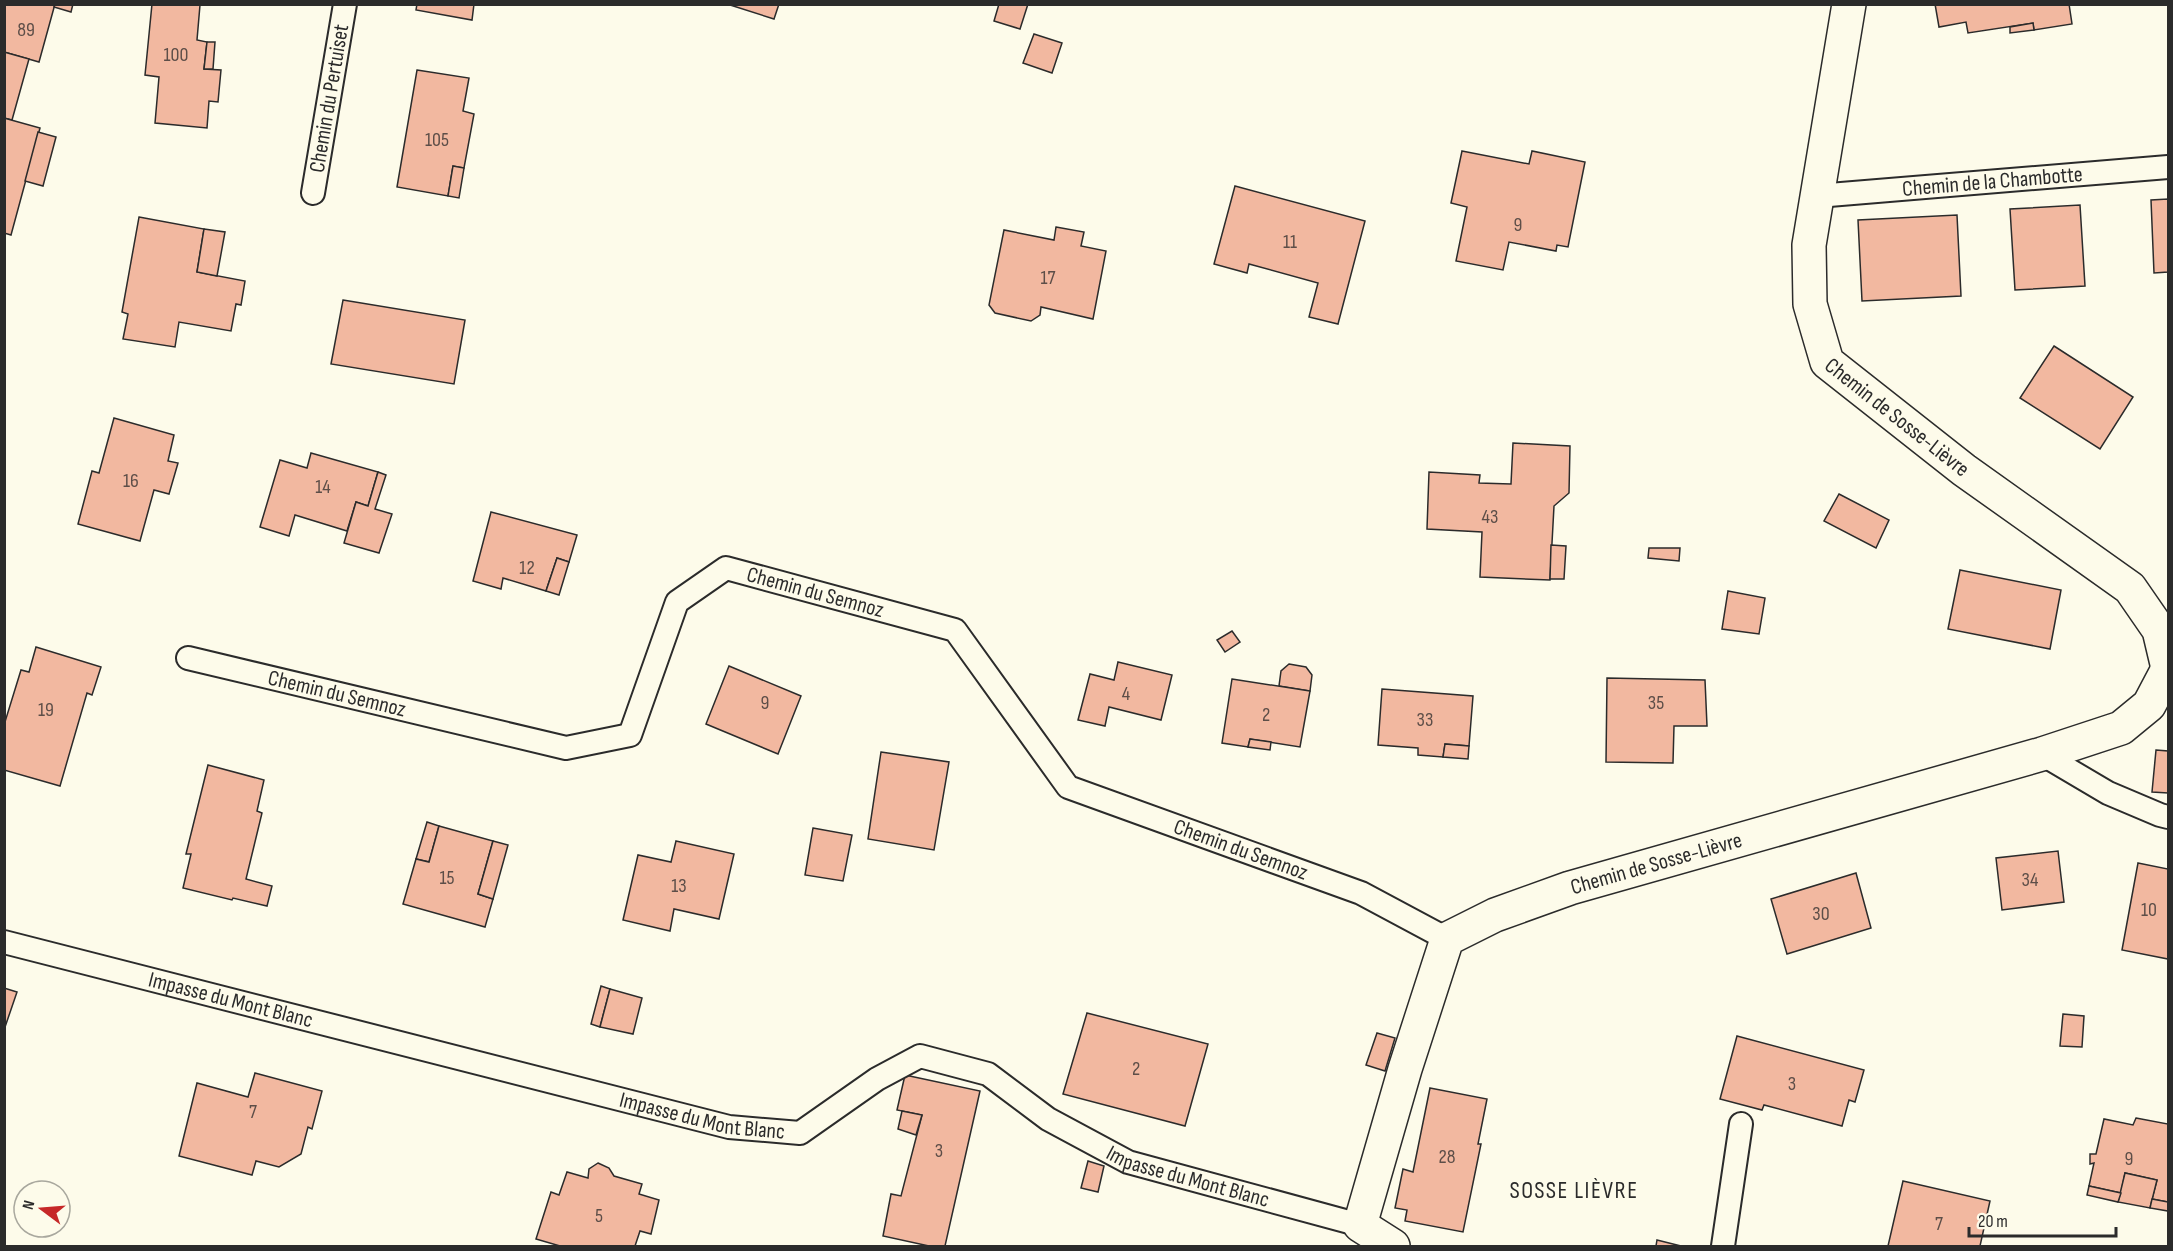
<svg xmlns="http://www.w3.org/2000/svg" width="2173" height="1251" font-family="'Sofia Sans Condensed',sans-serif">
  <rect width="100%" height="100%" fill="#fdfbea"/>
  <g fill="#f2b8a0" stroke="#2b2b2b" stroke-width="1.5">
    <path d="M 4,4 L 55,4 L 39,62 L 4,52 Z"/>
    <path d="M 55,4 L 73,4 L 71,12 L 54,7 Z"/>
    <path d="M 152,4 L 200,5 L 197,40 L 207,42 L 204,69 L 221,70 L 218,102 L 209,101 L 207,128 L 155,123 L 159,77 L 145,75 Z"/>
    <path d="M 417,4 L 474,4 L 472,20 L 416,10 Z"/>
    <path d="M 727,4 L 779,4 L 774,19 Z"/>
    <path d="M 999,4 L 1028,4 L 1020,29 L 994,21 Z"/>
    <path d="M 1935,4 L 2069,4 L 2072,24 L 2034,30 L 2033,23 L 1968,33 L 1966,22 L 1939,27 Z"/>
    <path d="M 2033,23 L 2034,30 L 2010,33 L 2010,27 Z"/>
    <path d="M 1034,34 L 1062,43 L 1052,73 L 1023,63 Z"/>
    <path d="M 207,42 L 215,42 L 213,69 L 204,69 Z"/>
    <path d="M 4,52 L 29,59 L 12,120 L 4,118 Z"/>
    <path d="M 417,70 L 469,78 L 463,111 L 474,114 L 464,168 L 453,166 L 448,196 L 397,187 Z"/>
    <path d="M 4,118 L 40,128 L 11,235 L 4,233 Z"/>
    <path d="M 38,132 L 56,137 L 43,186 L 25,181 Z"/>
    <path d="M 1462,151 L 1529,164 L 1532,151 L 1585,162 L 1568,247 L 1557,245 L 1556,251 L 1509,242 L 1503,270 L 1456,261 L 1467,207 L 1451,203 Z"/>
    <path d="M 453,166 L 464,168 L 459,198 L 448,196 Z"/>
    <path d="M 1235,186 L 1365,221 L 1338,324 L 1309,317 L 1318,283 L 1249,264 L 1247,273 L 1214,264 Z"/>
    <path d="M 2168,199 L 2168,272 L 2154,273 L 2151,200 Z"/>
    <path d="M 2080,205 L 2085,286 L 2015,290 L 2010,209 Z"/>
    <path d="M 1957,215 L 1961,296 L 1862,301 L 1858,220 Z"/>
    <path d="M 139,217 L 204,229 L 197,272 L 245,281 L 241,305 L 236,304 L 231,331 L 179,322 L 175,347 L 123,339 L 128,314 L 122,312 Z"/>
    <path d="M 1056,227 L 1084,232 L 1081,246 L 1106,251 L 1093,319 L 1041,307 L 1040,315 L 1031,321 L 995,313 L 989,305 L 1004,230 L 1054,240 Z"/>
    <path d="M 204,229 L 225,232 L 217,276 L 197,272 Z"/>
    <path d="M 343,300 L 465,320 L 454,384 L 331,364 Z"/>
    <path d="M 2054,346 L 2133,397 L 2100,449 L 2020,398 Z"/>
    <path d="M 114,418 L 174,435 L 168,461 L 178,463 L 169,494 L 154,490 L 140,541 L 78,524 L 92,471 L 99,473 Z"/>
    <path d="M 1513,443 L 1570,446 L 1569,493 L 1554,506 L 1550,580 L 1480,577 L 1482,532 L 1427,529 L 1429,472 L 1480,475 L 1479,483 L 1511,484 Z"/>
    <path d="M 311,453 L 378,472 L 368,506 L 356,502 L 347,531 L 295,515 L 289,536 L 260,527 L 280,460 L 307,468 Z"/>
    <path d="M 378,472 L 386,475 L 375,509 L 392,514 L 379,553 L 344,543 L 356,502 L 368,506 Z"/>
    <path d="M 1839,494 L 1889,520 L 1876,548 L 1824,521 Z"/>
    <path d="M 491,512 L 577,535 L 569,562 L 557,558 L 546,591 L 503,578 L 501,589 L 473,581 Z"/>
    <path d="M 1551,545 L 1566,546 L 1564,579 L 1550,579 Z"/>
    <path d="M 1649,548 L 1680,548 L 1679,561 L 1648,558 Z"/>
    <path d="M 557,558 L 569,562 L 559,595 L 546,591 Z"/>
    <path d="M 1960,570 L 2061,590 L 2050,649 L 1948,629 Z"/>
    <path d="M 1728,591 L 1765,598 L 1759,634 L 1722,629 Z"/>
    <path d="M 1232,631 L 1240,642 L 1225,652 L 1217,640 Z"/>
    <path d="M 36,647 L 101,667 L 92,695 L 87,693 L 60,786 L 4,770 L 4,725 L 21,670 L 29,672 Z"/>
    <path d="M 1118,662 L 1172,675 L 1161,720 L 1109,707 L 1105,726 L 1078,720 L 1090,674 L 1114,680 Z"/>
    <path d="M 1289,664 L 1306,667 L 1312,675 L 1310,691 L 1279,686 L 1281,671 Z"/>
    <path d="M 729,666 L 801,696 L 778,754 L 706,724 Z"/>
    <path d="M 1607,678 L 1705,680 L 1707,726 L 1674,726 L 1673,763 L 1606,762 Z"/>
    <path d="M 1232,679 L 1310,691 L 1300,747 L 1250,739 L 1248,747 L 1222,743 Z"/>
    <path d="M 1382,689 L 1473,696 L 1469,746 L 1445,744 L 1443,757 L 1418,755 L 1418,748 L 1378,745 Z"/>
    <path d="M 1250,739 L 1271,742 L 1270,750 L 1248,747 Z"/>
    <path d="M 1445,744 L 1469,746 L 1468,759 L 1443,757 Z"/>
    <path d="M 2156,750 L 2168,751 L 2168,793 L 2152,792 Z"/>
    <path d="M 881,752 L 949,762 L 934,850 L 868,839 Z"/>
    <path d="M 208,765 L 264,780 L 257,811 L 262,813 L 246,879 L 272,886 L 267,906 L 233,898 L 232,900 L 183,888 L 191,854 L 186,854 Z"/>
    <path d="M 427,822 L 439,826 L 429,862 L 416,859 Z"/>
    <path d="M 439,826 L 493,841 L 478,894 L 493,899 L 485,927 L 403,904 L 416,859 L 429,862 Z"/>
    <path d="M 813,828 L 852,835 L 843,881 L 805,875 Z"/>
    <path d="M 493,841 L 508,845 L 493,899 L 478,894 Z"/>
    <path d="M 676,841 L 734,854 L 719,919 L 674,909 L 670,931 L 623,920 L 638,855 L 671,862 Z"/>
    <path d="M 2058,851 L 2064,902 L 2002,910 L 1996,858 Z"/>
    <path d="M 2138,863 L 2168,869 L 2168,959 L 2122,950 Z"/>
    <path d="M 1856,873 L 1871,928 L 1787,954 L 1771,899 Z"/>
    <path d="M 601,986 L 610,989 L 600,1027 L 591,1024 Z"/>
    <path d="M 4,988 L 17,992 L 4,1030 Z"/>
    <path d="M 610,989 L 642,998 L 633,1034 L 600,1027 Z"/>
    <path d="M 1087,1013 L 1208,1044 L 1185,1126 L 1063,1094 Z"/>
    <path d="M 2063,1014 L 2084,1016 L 2082,1047 L 2060,1046 Z"/>
    <path d="M 1377,1033 L 1395,1038 L 1385,1071 L 1366,1065 Z"/>
    <path d="M 1737,1036 L 1864,1070 L 1855,1102 L 1849,1100 L 1842,1126 L 1764,1105 L 1762,1110 L 1720,1099 Z"/>
    <path d="M 255,1073 L 322,1091 L 312,1129 L 308,1127 L 301,1154 L 279,1167 L 256,1161 L 252,1175 L 179,1156 L 197,1083 L 248,1097 Z"/>
    <path d="M 905,1075 L 980,1091 L 945,1246 L 929,1246 L 883,1236 L 891,1194 L 901,1196 L 922,1115 L 897,1110 Z"/>
    <path d="M 1430,1088 L 1487,1099 L 1478,1144 L 1481,1144 L 1463,1232 L 1405,1221 L 1407,1210 L 1395,1208 L 1403,1169 L 1413,1172 Z"/>
    <path d="M 902,1111 L 922,1115 L 916,1135 L 898,1129 Z"/>
    <path d="M 2136,1118 L 2168,1124 L 2168,1202 L 2152,1199 L 2157,1180 L 2125,1173 L 2121,1193 L 2089,1186 L 2094,1163 L 2090,1164 L 2090,1154 L 2096,1154 L 2104,1119 L 2133,1125 Z"/>
    <path d="M 1088,1161 L 1104,1166 L 1098,1192 L 1081,1188 Z"/>
    <path d="M 598,1163 L 609,1168 L 614,1176 L 642,1184 L 639,1194 L 659,1200 L 651,1234 L 640,1231 L 635,1246 L 560,1246 L 536,1239 L 551,1192 L 559,1195 L 567,1172 L 588,1178 L 589,1169 Z"/>
    <path d="M 2125,1173 L 2157,1180 L 2150,1208 L 2118,1202 Z"/>
    <path d="M 1903,1181 L 1990,1201 L 1980,1246 L 1888,1246 Z"/>
    <path d="M 2089,1186 L 2121,1193 L 2118,1202 L 2087,1195 Z"/>
    <path d="M 2152,1199 L 2168,1202 L 2168,1211 L 2150,1208 Z"/>
    <path d="M 1657,1240 L 1681,1246 L 1656,1246 Z"/>
  </g>
  <g fill="none" stroke-linecap="round" stroke-linejoin="round">
    <g stroke="#2b2b2b" stroke-width="26">
      <g id="lane">
        <path id="s1" d="M 313,193 L 345,4"/>
        <path id="s2" d="M 1817,196 L 2168,167"/>
        <path id="s3" d="M 188,658 L 566,748 L 630,735 L 677,602 L 726,568 L 955,630 L 1068,787 L 1361,893 L 1447,939"/>
        <path d="M 2042,754 L 2108,793 L 2160,815 L 2168,817"/>
        <path id="s4" d="M 4,942 L 729,1127 L 800,1133 L 877,1079 L 920,1056 L 988,1074 L 1048,1119 L 1128,1162 L 1360,1225"/>
        <path d="M 1723,1246 L 1741,1124"/>
      </g>
    </g>
    <g stroke="#2b2b2b" stroke-width="36">
      <g id="street">
        <path id="s5" d="M 1849,4 L 1809,245 L 1810,304 L 1827,362 L 1964,470 L 2130,588 L 2159,630 L 2168,668"/>
        <path id="s6" d="M 1393,1246 L 1360,1225 L 1405,1069 L 1447,939 L 1495,915 L 1570,888 L 2042,754 L 2121,728 L 2149,705 L 2168,669"/>
      </g>
    </g>
    <use href="#lane" stroke="#fdfbea" stroke-width="22"/>
    <use href="#street" stroke="#fdfbea" stroke-width="33"/>
  </g>
  <g text-anchor="middle" dominant-baseline="central" stroke-width="4.5" stroke-linejoin="round" paint-order="stroke">
    <g font-size="20" fill="#5d4e48">
      <text x="26" y="30">89</text>
      <text x="176" y="55">100</text>
      <text x="437" y="140">105</text>
      <text x="1518" y="225">9</text>
      <text x="1290" y="242">11</text>
      <text x="1048" y="278">17</text>
      <text x="131" y="481">16</text>
      <text x="323" y="487">14</text>
      <text x="1490" y="517">43</text>
      <text x="527" y="568">12</text>
      <text x="1126" y="694">4</text>
      <text x="765" y="703">9</text>
      <text x="1656" y="703">35</text>
      <text x="46" y="710">19</text>
      <text x="1266" y="715">2</text>
      <text x="1425" y="720">33</text>
      <text x="447" y="878">15</text>
      <text x="2030" y="880">34</text>
      <text x="679" y="886">13</text>
      <text x="2149" y="910">10</text>
      <text x="1821" y="914">30</text>
      <text x="1136" y="1069">2</text>
      <text x="1792" y="1084">3</text>
      <text x="253" y="1112">7</text>
      <text x="939" y="1151">3</text>
      <text x="1447" y="1157">28</text>
      <text x="2129" y="1159">9</text>
      <text x="599" y="1216">5</text>
      <text x="1939" y="1224">7</text>
    </g>
    <g font-size="22" fill="#2b2b2b" stroke="#fdfbea">
      <text stroke="none"><textPath href="#s1" startOffset="96">Chemin du Pertuiset</textPath></text>
      <text stroke="none"><textPath href="#s2" startOffset="176">Chemin de la Chambotte</textPath></text>
      <text stroke="none"><textPath href="#s5" startOffset="453">Chemin de Sosse-Lièvre</textPath></text>
      <text stroke="none"><textPath href="#s3" startOffset="747">Chemin du Semnoz</textPath></text>
      <text stroke="none"><textPath href="#s3" startOffset="153">Chemin du Semnoz</textPath></text>
      <text stroke="none"><textPath href="#s3" startOffset="1269">Chemin du Semnoz</textPath></text>
      <text stroke="none"><textPath href="#s6" startOffset="561">Chemin de Sosse-Lièvre</textPath></text>
      <text stroke="none"><textPath href="#s4" startOffset="234">Impasse du Mont Blanc</textPath></text>
      <text stroke="none"><textPath href="#s4" startOffset="720">Impasse du Mont Blanc</textPath></text>
      <text stroke="none"><textPath href="#s4" startOffset="1260">Impasse du Mont Blanc</textPath></text>
    </g>
    <g font-size="24" letter-spacing="1.5" fill="#2b2b2b" stroke="#fdfbea">
      <text x="1574" y="1190">SOSSE LIÈVRE</text>
    </g>
  </g>
  <rect width="2173" height="1251" fill="none" stroke="#2b2b2b" stroke-width="12"/>
  <g transform="translate(42 1209) rotate(286)"><circle r="28" fill="#fdfbea" stroke="#a9a89e" stroke-width="1.5"/>
  <path d="M0-4.5L10 22L0 15L-10 22Z" fill="#c62828"/>
  <text y="-9" font-size="16" font-weight="bold" text-anchor="middle" fill="#2b2b2b">N</text>
  </g>
  <path d="M1969 1227v9h147v-9" fill="none" stroke="#2b2b2b" stroke-width="3"/>
  <text x="1978" y="1227" font-size="18" fill="#2b2b2b" stroke="#fdfbea" stroke-width="4.5" paint-order="stroke">20 m</text>
</svg>
